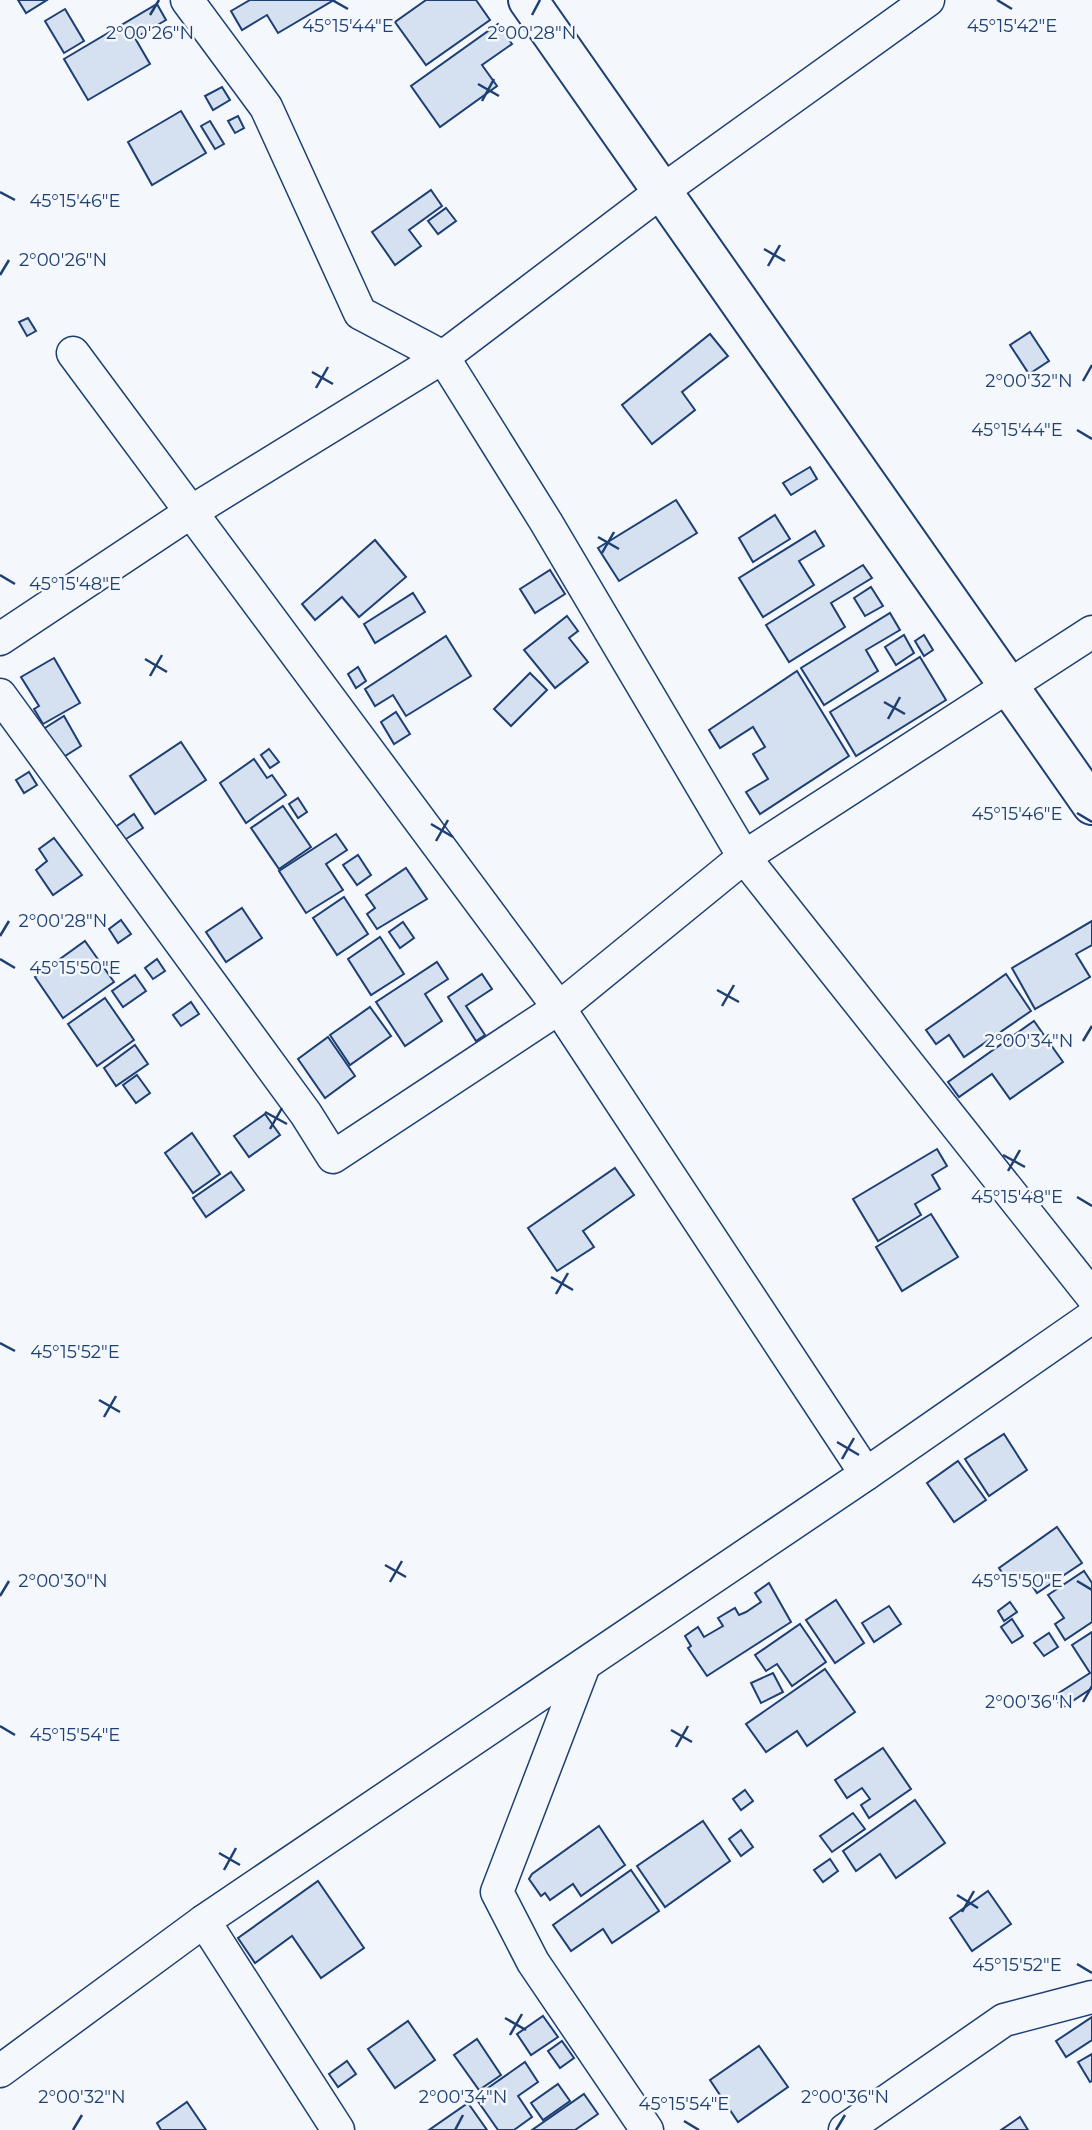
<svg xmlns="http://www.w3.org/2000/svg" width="1092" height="2130" font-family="Montserrat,sans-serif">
  <rect width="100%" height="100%" fill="#f4f7fb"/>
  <g fill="#d5e0f0" stroke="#1d3f73" stroke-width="2">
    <path d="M 18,0 L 47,0 L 26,13 Z"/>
    <path d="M 250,0 L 334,0 L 278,33 L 267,15 L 242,30 L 231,11 Z"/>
    <path d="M 426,0 L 476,0 L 490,20 L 426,65 L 395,22 Z"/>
    <path d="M 157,4 L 166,20 L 135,38 L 150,64 L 88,100 L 64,59 Z"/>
    <path d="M 65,9 L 84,41 L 64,53 L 45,21 Z"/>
    <path d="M 498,24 L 512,44 L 482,65 L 497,86 L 440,127 L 411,86 Z"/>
    <path d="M 222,87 L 230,100 L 213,110 L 205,96 Z"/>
    <path d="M 181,111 L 206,153 L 152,185 L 128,142 Z"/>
    <path d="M 238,116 L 244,128 L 235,133 L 228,121 Z"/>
    <path d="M 210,121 L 224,144 L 215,149 L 201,126 Z"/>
    <path d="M 431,190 L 442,206 L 409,230 L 421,246 L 395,265 L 372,232 Z"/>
    <path d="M 446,208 L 456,221 L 438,234 L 428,221 Z"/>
    <path d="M 28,318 L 36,331 L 27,336 L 19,322 Z"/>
    <path d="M 1030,332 L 1049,361 L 1029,374 L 1010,345 Z"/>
    <path d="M 710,334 L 728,356 L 682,392 L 695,410 L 652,444 L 622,405 Z"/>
    <path d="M 810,467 L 817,479 L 791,495 L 783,483 Z"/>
    <path d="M 676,500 L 697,533 L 619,581 L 598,548 Z"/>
    <path d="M 775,515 L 790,539 L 753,562 L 739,538 Z"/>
    <path d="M 815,531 L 824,546 L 799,561 L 814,585 L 763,617 L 739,578 Z"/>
    <path d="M 375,540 L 406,577 L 359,617 L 342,597 L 315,620 L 302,604 Z"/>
    <path d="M 863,565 L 872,578 L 831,603 L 845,627 L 789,662 L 766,625 Z"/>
    <path d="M 550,570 L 565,594 L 535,613 L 520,589 Z"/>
    <path d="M 871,587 L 883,606 L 865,616 L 854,598 Z"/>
    <path d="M 413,593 L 425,612 L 375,643 L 364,624 Z"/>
    <path d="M 890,613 L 900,630 L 866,650 L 878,671 L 824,705 L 801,668 Z"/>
    <path d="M 567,616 L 578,631 L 569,638 L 588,662 L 555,688 L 524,650 Z"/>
    <path d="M 904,635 L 914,653 L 896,665 L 885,647 Z"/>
    <path d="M 924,635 L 933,650 L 924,656 L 915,641 Z"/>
    <path d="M 446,636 L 471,676 L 406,716 L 393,695 L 375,706 L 365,689 Z"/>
    <path d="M 920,657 L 946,700 L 856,756 L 830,712 Z"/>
    <path d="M 54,658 L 80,703 L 43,724 L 34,709 L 39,706 L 21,677 Z"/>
    <path d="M 358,667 L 366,681 L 356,688 L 348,674 Z"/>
    <path d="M 797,671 L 849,756 L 760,814 L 746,792 L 768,779 L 753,754 L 765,747 L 753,727 L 720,748 L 709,730 Z"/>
    <path d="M 530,673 L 547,690 L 511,726 L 494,709 Z"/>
    <path d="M 396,712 L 410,734 L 394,744 L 381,722 Z"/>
    <path d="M 64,716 L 81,746 L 57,761 L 40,731 Z"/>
    <path d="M 181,742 L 206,780 L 155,814 L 130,776 Z"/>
    <path d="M 269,749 L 279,762 L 270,768 L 261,755 Z"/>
    <path d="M 254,759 L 267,778 L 272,775 L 286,795 L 246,823 L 220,783 Z"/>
    <path d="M 29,772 L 37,785 L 24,793 L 16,780 Z"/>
    <path d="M 298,798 L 307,812 L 298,818 L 289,804 Z"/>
    <path d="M 283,806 L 311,847 L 279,869 L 251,828 Z"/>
    <path d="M 134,814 L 143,828 L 123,841 L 114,828 Z"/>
    <path d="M 336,834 L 347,850 L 326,864 L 343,890 L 306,913 L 279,871 Z"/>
    <path d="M 54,838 L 82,875 L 53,895 L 36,870 L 47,861 L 39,849 Z"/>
    <path d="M 358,855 L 371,875 L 357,885 L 343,865 Z"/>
    <path d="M 406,868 L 427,899 L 377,929 L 367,914 L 375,908 L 366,895 Z"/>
    <path d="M 344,897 L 368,934 L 337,955 L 313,918 Z"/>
    <path d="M 242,908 L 262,938 L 226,962 L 206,932 Z"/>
    <path d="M 121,920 L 131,934 L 118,943 L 109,929 Z"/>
    <path d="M 1092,921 L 1092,945 L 1076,954 L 1090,977 L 1035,1009 L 1012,968 Z"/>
    <path d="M 403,922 L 414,938 L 400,948 L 389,932 Z"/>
    <path d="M 380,937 L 404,974 L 371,995 L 348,959 Z"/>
    <path d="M 85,941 L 114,982 L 63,1018 L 35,977 Z"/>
    <path d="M 157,959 L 165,971 L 153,979 L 145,968 Z"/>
    <path d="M 437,962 L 448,979 L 425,994 L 442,1021 L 405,1046 L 376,1002 Z"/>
    <path d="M 482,974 L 492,989 L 466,1006 L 485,1035 L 476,1041 L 448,997 Z"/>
    <path d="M 1006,974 L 1031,1011 L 964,1057 L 949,1035 L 936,1044 L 926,1030 Z"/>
    <path d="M 135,975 L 146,991 L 123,1007 L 112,991 Z"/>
    <path d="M 105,998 L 134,1040 L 97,1066 L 68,1024 Z"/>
    <path d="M 191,1002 L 199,1014 L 181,1026 L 173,1015 Z"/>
    <path d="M 370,1007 L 391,1036 L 350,1065 L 330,1035 Z"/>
    <path d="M 1034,1021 L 1063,1062 L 1010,1099 L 992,1074 L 959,1097 L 948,1082 Z"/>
    <path d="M 328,1037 L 355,1076 L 325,1098 L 298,1059 Z"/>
    <path d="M 135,1045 L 148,1064 L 116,1086 L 104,1068 Z"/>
    <path d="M 137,1075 L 150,1093 L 136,1103 L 123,1085 Z"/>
    <path d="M 265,1114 L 280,1135 L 249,1157 L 234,1136 Z"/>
    <path d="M 192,1133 L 220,1174 L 193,1193 L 165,1153 Z"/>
    <path d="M 937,1149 L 947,1166 L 932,1175 L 940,1189 L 915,1204 L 921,1215 L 878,1241 L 853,1199 Z"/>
    <path d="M 615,1168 L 634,1195 L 583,1231 L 594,1247 L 557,1271 L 528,1228 Z"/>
    <path d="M 231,1172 L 244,1190 L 206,1217 L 193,1198 Z"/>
    <path d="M 931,1214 L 958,1257 L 902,1291 L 876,1247 Z"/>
    <path d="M 1004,1434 L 1027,1470 L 989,1496 L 965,1459 Z"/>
    <path d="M 958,1461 L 986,1500 L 954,1522 L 927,1483 Z"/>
    <path d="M 1057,1527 L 1082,1563 L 1037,1593 L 1025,1575 L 1010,1585 L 999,1568 Z"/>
    <path d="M 1084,1571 L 1092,1583 L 1092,1622 L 1065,1640 L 1055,1624 L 1064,1618 L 1048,1595 Z"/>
    <path d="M 769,1583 L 791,1622 L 707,1676 L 688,1648 L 691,1646 L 685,1636 L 698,1627 L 704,1637 L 723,1626 L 718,1618 L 735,1608 L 739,1615 L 746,1612 L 761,1602 L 755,1593 Z"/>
    <path d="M 836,1600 L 864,1643 L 835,1663 L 806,1620 Z"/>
    <path d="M 1010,1602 L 1017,1612 L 1004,1621 L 998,1611 Z"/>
    <path d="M 889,1606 L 901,1624 L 874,1642 L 862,1623 Z"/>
    <path d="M 1012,1619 L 1023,1636 L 1012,1643 L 1001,1627 Z"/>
    <path d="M 800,1624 L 826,1662 L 792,1686 L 777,1664 L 766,1671 L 755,1655 Z"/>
    <path d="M 1092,1632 L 1092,1688 L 1062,1708 L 1054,1696 L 1090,1673 L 1072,1645 Z"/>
    <path d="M 1049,1633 L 1058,1647 L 1044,1656 L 1034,1643 Z"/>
    <path d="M 825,1669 L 855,1712 L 807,1746 L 797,1731 L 766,1752 L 746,1724 Z"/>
    <path d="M 773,1673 L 783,1692 L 761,1703 L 751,1683 Z"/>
    <path d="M 883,1748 L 911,1789 L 869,1818 L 861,1805 L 870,1799 L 862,1788 L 847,1798 L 835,1780 Z"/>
    <path d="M 745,1790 L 753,1801 L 741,1810 L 733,1799 Z"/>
    <path d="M 915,1800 L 945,1843 L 896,1878 L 880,1854 L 856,1871 L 843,1851 Z"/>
    <path d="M 853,1813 L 865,1829 L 832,1852 L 820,1836 Z"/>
    <path d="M 703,1821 L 730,1861 L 665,1907 L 637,1866 Z"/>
    <path d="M 599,1826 L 625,1865 L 581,1896 L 573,1884 L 550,1900 L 545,1893 L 541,1896 L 529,1879 L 532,1874 Z"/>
    <path d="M 741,1830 L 753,1847 L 741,1856 L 729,1839 Z"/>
    <path d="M 830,1859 L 838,1871 L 823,1882 L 814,1870 Z"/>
    <path d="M 631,1870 L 659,1911 L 612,1943 L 603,1929 L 571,1951 L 553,1925 Z"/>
    <path d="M 318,1881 L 364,1948 L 321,1978 L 292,1936 L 255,1963 L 238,1938 Z"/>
    <path d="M 988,1891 L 1011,1924 L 972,1951 L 950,1918 Z"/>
    <path d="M 543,2016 L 558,2037 L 531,2055 L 517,2034 Z"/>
    <path d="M 1092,2017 L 1092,2040 L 1066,2057 L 1056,2041 Z"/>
    <path d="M 408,2021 L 435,2060 L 395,2088 L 368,2049 Z"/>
    <path d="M 477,2039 L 501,2075 L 479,2090 L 454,2055 Z"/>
    <path d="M 562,2041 L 574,2058 L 560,2068 L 548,2051 Z"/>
    <path d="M 759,2046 L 788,2087 L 738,2122 L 710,2080 Z"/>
    <path d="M 1092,2054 L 1092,2081 L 1090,2082 L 1078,2062 Z"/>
    <path d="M 347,2061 L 356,2074 L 338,2087 L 329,2074 Z"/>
    <path d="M 525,2062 L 538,2082 L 518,2096 L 532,2117 L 514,2130 L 498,2130 L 475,2097 Z"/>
    <path d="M 558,2084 L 570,2101 L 543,2120 L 531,2103 Z"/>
    <path d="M 584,2094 L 598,2114 L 575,2130 L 532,2130 Z"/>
    <path d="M 187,2102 L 206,2130 L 161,2130 L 157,2123 Z"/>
    <path d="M 468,2103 L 487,2130 L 429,2130 Z"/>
    <path d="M 1020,2117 L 1028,2130 L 1001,2130 Z"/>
  </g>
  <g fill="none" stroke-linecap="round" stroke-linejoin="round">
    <g stroke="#1d3f73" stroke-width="35">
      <g id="minor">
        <path d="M 187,0 L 266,107 L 360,313 L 443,357 L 546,522 L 744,857 L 1092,1296"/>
        <path d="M 73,353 L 559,1008 L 866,1474"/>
        <path d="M 0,639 L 191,512 L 443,357 L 662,191 L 928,0"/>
        <path d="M 0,695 L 306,1114 L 333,1157 L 559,1008 L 744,857 L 1092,632"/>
        <path d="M 584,1665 L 497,1892 L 533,1962 L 647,2130"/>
        <path d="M 204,1921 L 338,2130"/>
        <path d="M 0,2071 L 204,1921 L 866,1474 L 1092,1317"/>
        <path d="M 845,2130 L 1004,2020 L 1092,1997"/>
      </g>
    </g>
    <g stroke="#1d3f73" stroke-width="42">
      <path id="tertiary" d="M 528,0 L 1092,805"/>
    </g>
    <use href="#minor" stroke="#f4f7fb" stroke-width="32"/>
    <use href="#tertiary" stroke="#f4f7fb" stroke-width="38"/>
  </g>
  <path fill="none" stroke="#1d3f73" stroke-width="2.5" d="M 332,0 L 348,9M 997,0 L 1012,9M 150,15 L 159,0M 532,15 L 540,0M 478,84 L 499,96M 482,101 L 494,79M 0,192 L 15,200M 764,249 L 785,261M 768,266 L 780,245M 0,275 L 9,260M 312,372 L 333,384M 1083,381 L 1092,365M 316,388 L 328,367M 1077,430 L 1092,439M 598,537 L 619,549M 602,553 L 614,532M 0,575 L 15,584M 145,659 L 167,672M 150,676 L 162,655M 884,702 L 905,714M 888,719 L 900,697M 1077,813 L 1092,822M 431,824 L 453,837M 436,841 L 448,820M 0,936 L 9,921M 0,959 L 15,968M 717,990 L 739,1002M 722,1006 L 734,985M 1083,1041 L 1092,1026M 265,1112 L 287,1124M 270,1129 L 282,1108M 1003,1155 L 1025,1167M 1008,1171 L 1020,1150M 1077,1197 L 1092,1206M 551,1277 L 573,1290M 556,1294 L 568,1273M 0,1343 L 15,1351M 99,1400 L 120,1412M 104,1417 L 116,1396M 837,1442 L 859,1455M 842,1459 L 854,1438M 385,1565 L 406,1577M 1077,1581 L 1092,1590M 390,1582 L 402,1561M 0,1596 L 9,1581M 1083,1702 L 1092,1686M 0,1726 L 15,1735M 671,1730 L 692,1742M 676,1747 L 688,1726M 219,1853 L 240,1865M 224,1870 L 236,1848M 957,1895 L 978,1908M 962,1912 L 974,1891M 1077,1964 L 1092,1973M 505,2018 L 526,2030M 510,2035 L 522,2014M 684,2121 L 699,2130M 73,2130 L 82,2115M 455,2130 L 463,2115M 836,2130 L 845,2115"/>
  <g font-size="18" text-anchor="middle" fill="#1d3f73" stroke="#f4f7fb" stroke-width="5" stroke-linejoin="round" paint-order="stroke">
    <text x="1012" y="32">45°15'42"E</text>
    <text x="348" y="32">45°15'44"E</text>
    <text x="150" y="39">2°00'26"N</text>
    <text x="532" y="39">2°00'28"N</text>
    <text x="75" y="207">45°15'46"E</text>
    <text x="63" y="266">2°00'26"N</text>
    <text x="1029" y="387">2°00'32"N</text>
    <text x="1017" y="436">45°15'44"E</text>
    <text x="75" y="590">45°15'48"E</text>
    <text x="1017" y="820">45°15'46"E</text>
    <text x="63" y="927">2°00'28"N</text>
    <text x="75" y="974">45°15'50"E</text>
    <text x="1029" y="1047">2°00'34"N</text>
    <text x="1017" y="1203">45°15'48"E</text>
    <text x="75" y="1358">45°15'52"E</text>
    <text x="1017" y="1587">45°15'50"E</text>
    <text x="63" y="1587">2°00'30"N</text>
    <text x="1029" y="1708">2°00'36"N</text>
    <text x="75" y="1741">45°15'54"E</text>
    <text x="1017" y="1971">45°15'52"E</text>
    <text x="82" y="2103">2°00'32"N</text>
    <text x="463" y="2103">2°00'34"N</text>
    <text x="845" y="2103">2°00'36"N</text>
    <text x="684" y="2110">45°15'54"E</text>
  </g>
</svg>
